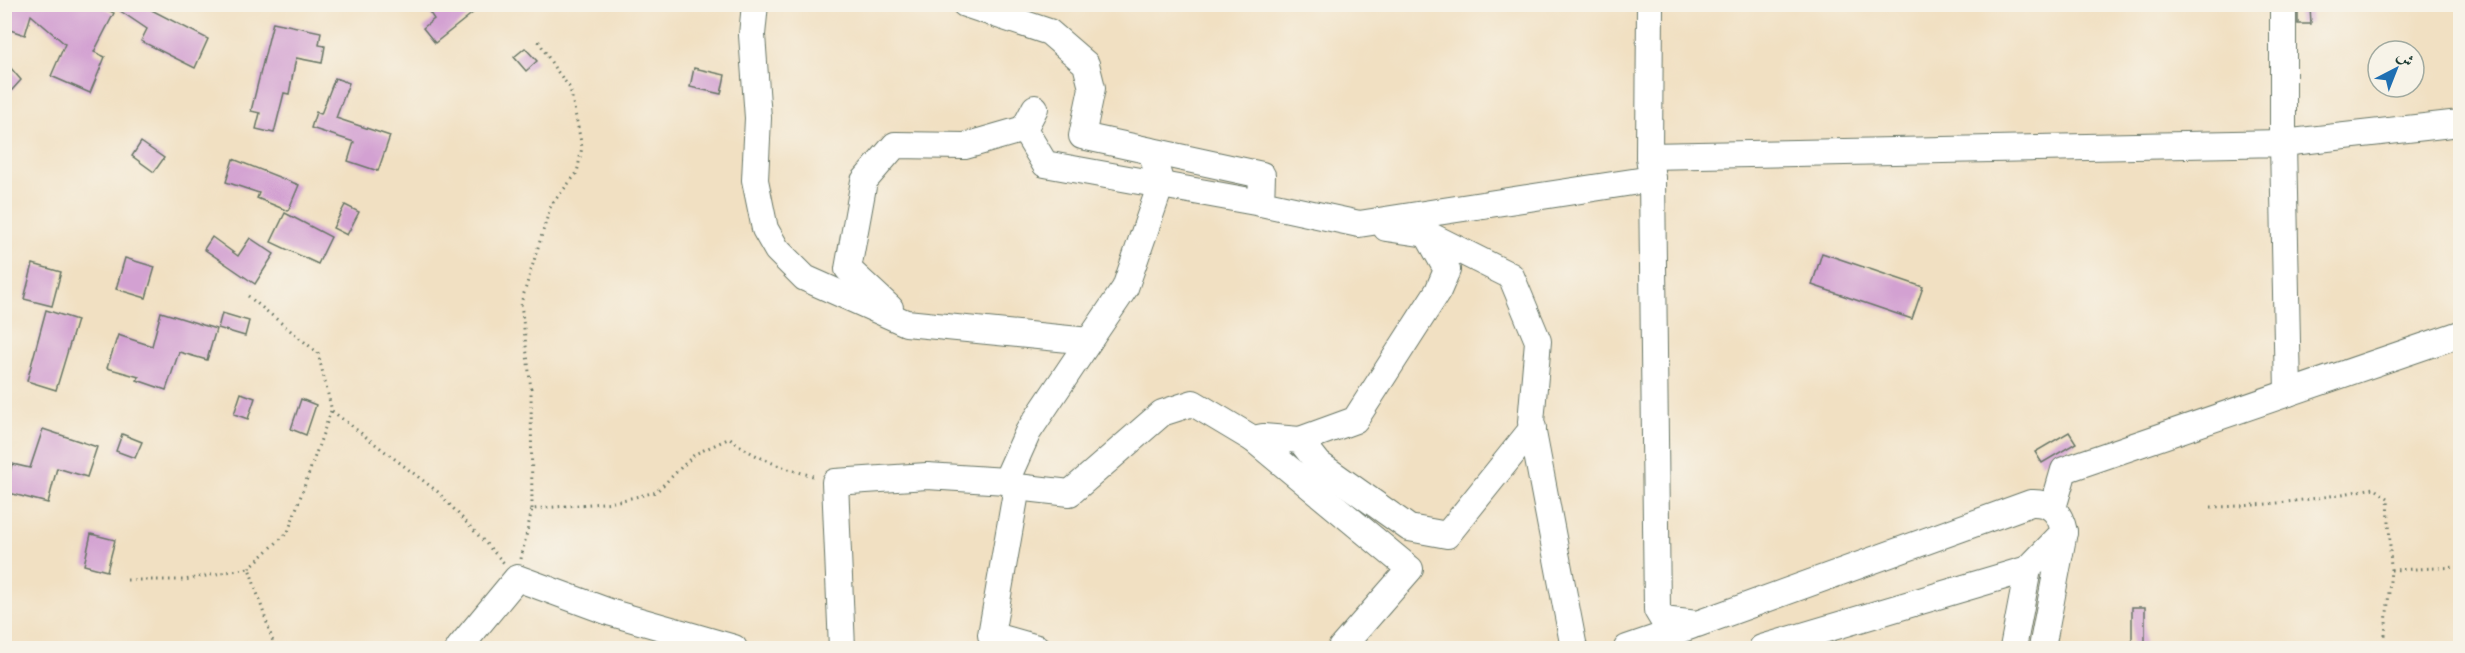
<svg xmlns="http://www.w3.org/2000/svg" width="2465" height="653" font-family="'Libre Bodoni',Amiri,serif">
  <rect width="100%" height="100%" fill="#f7f3e8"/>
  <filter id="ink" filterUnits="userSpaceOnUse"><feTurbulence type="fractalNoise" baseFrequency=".0167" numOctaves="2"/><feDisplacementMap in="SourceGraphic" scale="12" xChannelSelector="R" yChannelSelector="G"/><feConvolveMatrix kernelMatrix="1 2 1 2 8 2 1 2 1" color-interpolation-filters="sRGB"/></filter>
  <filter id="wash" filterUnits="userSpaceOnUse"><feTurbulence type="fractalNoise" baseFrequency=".008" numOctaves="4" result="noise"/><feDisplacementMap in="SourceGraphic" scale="24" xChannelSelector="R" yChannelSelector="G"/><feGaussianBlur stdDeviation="1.35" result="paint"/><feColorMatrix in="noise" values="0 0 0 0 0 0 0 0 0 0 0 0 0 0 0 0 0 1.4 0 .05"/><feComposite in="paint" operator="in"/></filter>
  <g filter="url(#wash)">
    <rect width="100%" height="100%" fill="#f1e0c2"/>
    <g id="blocks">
      <g fill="#d3a1d2">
        <path d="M 4,4 L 96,4 L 114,13 L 94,52 L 105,57 L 90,93 L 51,76 L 65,44 L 31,15 L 25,35 L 4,28 Z"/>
        <path d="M 110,4 L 140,4 L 208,39 L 195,68 L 141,41 L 147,29 Z"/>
        <path d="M 424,4 L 484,4 L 435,43 L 423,28 L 434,19 Z"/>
        <path d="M 2310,6 L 2311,24 L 2298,24 L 2298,7 Z"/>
        <path d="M 273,22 L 321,32 L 319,45 L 325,46 L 322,63 L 296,58 L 289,94 L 284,93 L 274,133 L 256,129 L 260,113 L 251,111 Z"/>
        <path d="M 525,48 L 537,61 L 526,71 L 514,57 Z"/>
        <path d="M 4,60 L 21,80 L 4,99 Z"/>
        <path d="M 694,68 L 725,75 L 721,94 L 690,87 Z"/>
        <path d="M 335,78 L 349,83 L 336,118 L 390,136 L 378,171 L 348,161 L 354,142 L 311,128 L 316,112 L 321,114 Z"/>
        <path d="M 141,142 L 164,158 L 154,172 L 132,156 Z"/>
        <path d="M 233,159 L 299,185 L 288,211 L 257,198 L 259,193 L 226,182 Z"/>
        <path d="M 345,205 L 359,212 L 347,235 L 333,228 Z"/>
        <path d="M 285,213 L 331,237 L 318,264 L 271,242 Z"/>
        <path d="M 212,237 L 238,256 L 250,238 L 274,254 L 255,284 L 204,249 Z"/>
        <path d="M 1822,253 L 1923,287 L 1912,319 L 1812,285 Z"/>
        <path d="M 125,258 L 155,267 L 146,298 L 116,289 Z"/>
        <path d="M 33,264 L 61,272 L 52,306 L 24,299 Z"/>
        <path d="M 46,310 L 77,320 L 56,390 L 27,381 Z"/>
        <path d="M 161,312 L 216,329 L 207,360 L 179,352 L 166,390 L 137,380 L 139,377 L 107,368 L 118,335 L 152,346 Z"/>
        <path d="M 222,313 L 249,321 L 245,336 L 218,328 Z"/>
        <path d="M 241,393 L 255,398 L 248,419 L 234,414 Z"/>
        <path d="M 301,399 L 316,405 L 306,435 L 291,429 Z"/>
        <path d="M 43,429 L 97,447 L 87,477 L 57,468 L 48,503 L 5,492 L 12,464 L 30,468 Z"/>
        <path d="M 2069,432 L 2076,443 L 2042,463 L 2035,452 Z"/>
        <path d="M 122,434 L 142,442 L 135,458 L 116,451 Z"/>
        <path d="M 91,534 L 115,540 L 107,571 L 84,565 Z"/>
        <path d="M 2132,607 L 2145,607 L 2145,645 L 2132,644 Z"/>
      </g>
    </g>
  </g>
  <g filter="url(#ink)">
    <use href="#blocks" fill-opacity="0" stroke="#687666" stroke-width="1.5"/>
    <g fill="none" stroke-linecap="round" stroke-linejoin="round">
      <g stroke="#687666" stroke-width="28">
        <g id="minor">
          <path d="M 755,4 L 752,35 L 758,118 L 755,180 L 765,229 L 777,250 L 805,278 L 906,323 L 1089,341 L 1125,288 L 1161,184 L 1151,151"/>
          <path d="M 965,4 L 1049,32 L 1086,64 L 1092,88 L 1082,136 L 1262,175 L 1261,203 L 1359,224 L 1652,179"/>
          <path d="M 1650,4 L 1649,156 L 1652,179 L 1657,610 L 1663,620 L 1697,624 L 2031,503 C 2051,502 2060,512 2064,532 L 2028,569 L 1762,648"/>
          <path d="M 2283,4 L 2283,143 L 2460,123"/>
          <path d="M 1035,108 L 1024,129 L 1045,164 L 1261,203"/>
          <path d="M 1649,156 L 2283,143 L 2288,393"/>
          <path d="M 1386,228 L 1427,234 L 1511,276 L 1538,341 L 1531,422 L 1574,648"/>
          <path d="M 890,308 L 848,269 L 864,181 L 895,145 L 965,146 L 1024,129"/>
          <path d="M 1089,341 L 1028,432 L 1006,481 L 1017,487 L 1070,493 L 1162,413 L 1193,403 L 1253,439 L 1263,437 L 1300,440 L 1319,464 L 1409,528 L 1447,535 L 1533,428"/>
          <path d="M 1253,439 L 1410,569 L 1341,648"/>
          <path d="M 1300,440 L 1355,420 L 1438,291 L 1447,270 L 1427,234"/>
          <path d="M 1017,487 L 991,635 L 1037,648"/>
          <path d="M 2053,508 L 2064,470 L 2460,334"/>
          <path d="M 459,648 L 517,578 L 612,613 L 734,648"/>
          <path d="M 842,648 L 835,482 L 927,476 L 1006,481"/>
          <path d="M 1627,648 L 1691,626"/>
          <path d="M 2013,648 L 2028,569"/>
          <path d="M 2042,648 L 2064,532"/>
        </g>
      </g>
      <g stroke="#687666" stroke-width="3" stroke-dasharray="1.5 4.5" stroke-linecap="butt">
        <path d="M 248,296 L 318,353 L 332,411 L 438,492 L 504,563"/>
        <path d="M 2211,507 C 2267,506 2319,499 2374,488 L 2388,498 L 2391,570 L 2384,646"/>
        <path d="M 532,509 L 531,389 L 521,303 L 551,205 L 577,173 L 582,147 L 570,88 L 554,67 L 538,40"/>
        <path d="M 521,559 L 532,509 L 614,502 L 656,492 L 695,454 L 730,438 C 755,459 785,469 817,477"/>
        <path d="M 249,568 L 288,532 L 331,411"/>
        <path d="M 2391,570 L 2460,567"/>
        <path d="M 127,580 L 184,580 L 249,568 L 275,648"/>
        <path d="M 2236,648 L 2384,646 L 2384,648"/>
      </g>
      <use href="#minor" stroke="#fff" stroke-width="26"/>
    </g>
  </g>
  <rect width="2465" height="653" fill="none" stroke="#f7f3e8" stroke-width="24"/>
  <g transform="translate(2396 69) rotate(42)"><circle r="28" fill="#f7f3e8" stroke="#a1aaa0" stroke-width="1.5"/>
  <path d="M0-4.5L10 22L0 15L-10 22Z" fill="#1f6fb2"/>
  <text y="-9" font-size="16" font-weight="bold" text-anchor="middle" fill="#1f3d34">ش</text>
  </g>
</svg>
